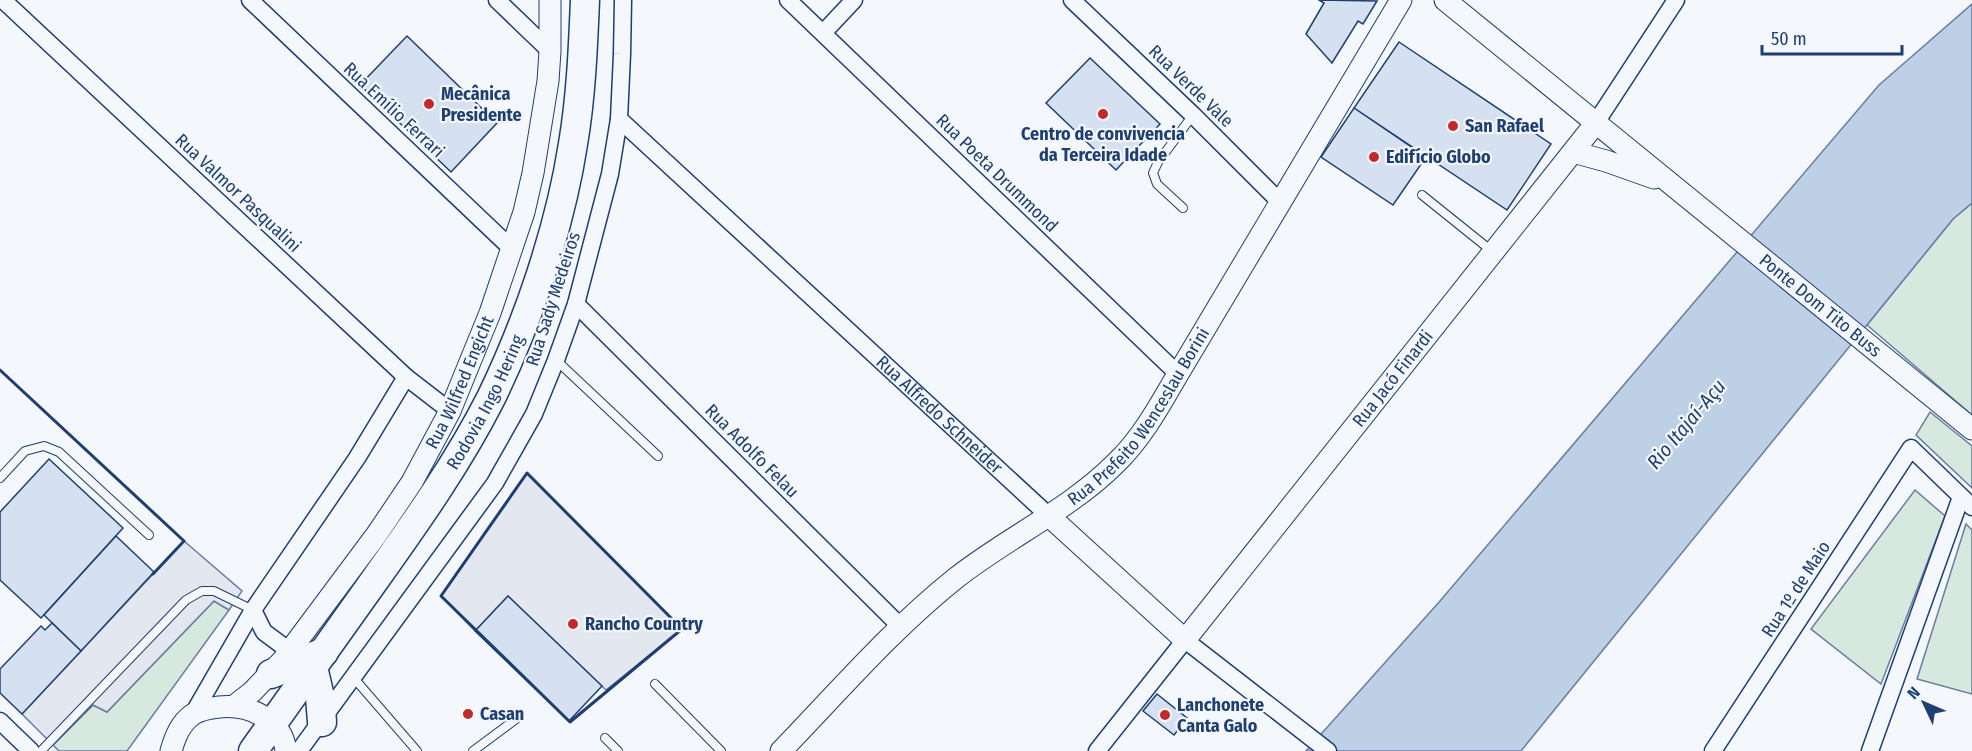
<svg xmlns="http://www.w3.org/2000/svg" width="1972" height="751" font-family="'Fira Sans Condensed',sans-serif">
  <rect width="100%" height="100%" fill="#f4f7fb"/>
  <g fill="#d7e8df" stroke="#687fa3" stroke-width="1.5">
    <path d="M 1972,203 L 1972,415 L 1867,325 L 1953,219 Z"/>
    <path d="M 1930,412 L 1972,446 L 1972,488 L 1916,435 Z"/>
    <path d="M 1915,490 L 1945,516 L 1881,684 L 1811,629 Z"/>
    <path d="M 1966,524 L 1972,530 L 1972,694 L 1917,679 Z"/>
    <path d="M 214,601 L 229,610 L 127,751 L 59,751 L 53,745 L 93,705 L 107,712 Z"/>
  </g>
  <g fill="#e3e8f0" stroke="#687fa3" stroke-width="1.5">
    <path d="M 527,473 L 682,629 L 606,690 L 508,596 L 475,631 L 441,596 Z"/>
    <path d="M 184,541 L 242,591 L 229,610 L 214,601 L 107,712 L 93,705 L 53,745 L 22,714 Z"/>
  </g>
  <path fill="#bed0e5" stroke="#687fa3" stroke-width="1.5" d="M 1972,4 L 1972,203 L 1953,219 L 1521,751 L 1306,751 L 1440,601 L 1879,85 Z"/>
  <g fill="#d5e0f0" stroke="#1d3f73" stroke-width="1.5">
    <path d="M 1319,0 L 1377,1 L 1363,24 L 1358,21 L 1332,63 L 1306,34 L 1324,3 Z"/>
    <path d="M 407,36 L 497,123 L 451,172 L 360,85 Z"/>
    <path d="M 1399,42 L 1551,144 L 1507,210 L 1354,108 Z"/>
    <path d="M 1090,58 L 1160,124 L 1116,170 L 1046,103 Z"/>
    <path d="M 1354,108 L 1426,157 L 1393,205 L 1321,157 Z"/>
    <path d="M 49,459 L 123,528 L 41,618 L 0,580 L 0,512 Z"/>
    <path d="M 116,536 L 154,572 L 81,651 L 44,615 Z"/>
    <path d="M 508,596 L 602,686 L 569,721 L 475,631 Z"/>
    <path d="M 52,623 L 81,651 L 22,714 L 0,693 L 0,669 L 41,626 L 45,630 Z"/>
    <path d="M 1157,694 L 1187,718 L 1174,735 L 1143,711 Z"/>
  </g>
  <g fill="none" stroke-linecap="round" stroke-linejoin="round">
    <g stroke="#1d3f73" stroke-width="10">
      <g id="service">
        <path d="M 1422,195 L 1493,252"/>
        <path d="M 1183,208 L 1157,184 L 1153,173 L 1158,162 L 1193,115"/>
        <path d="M 556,360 L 658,456"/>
        <path d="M 0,478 L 25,451 L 44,446 L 59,452 L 149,535"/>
        <path d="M 353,677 L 417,751"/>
        <path d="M 655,684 L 721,751"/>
        <path d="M 605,738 L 618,751"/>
        <path d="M 41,751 L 186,600 L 202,591 L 214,591 L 253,610"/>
        <path d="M 473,751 L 516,719"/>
      </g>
    </g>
    <g stroke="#1d3f73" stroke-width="19">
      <g id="minor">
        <path d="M 3,0 L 406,377 L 450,411"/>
        <path d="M 250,0 L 512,249"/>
        <path d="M 497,0 L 550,51"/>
        <path d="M 788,0 L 1178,374"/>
        <path d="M 1072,0 L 1193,115 L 1281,203"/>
        <path d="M 823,33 L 854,0"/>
        <path id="s1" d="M 619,119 L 1049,516"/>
        <path d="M 1595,124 L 1676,0"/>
        <path d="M 576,304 L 901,627"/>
        <path d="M 253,610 L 264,632 L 299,658"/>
        <path d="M 193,714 L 253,610 L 357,458 L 406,377"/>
        <path d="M 0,721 L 31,751"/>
        <path d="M 299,751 L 495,483 L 534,414 L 556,360 L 576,304 L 610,174 L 619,119 L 622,54 L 623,0"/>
        <path d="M 1097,751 L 1185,640 L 1328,751"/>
        <path d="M 1713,751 L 1911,448 L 1972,507"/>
        <path d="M 1870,751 L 1961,497"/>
      </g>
    </g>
    <g stroke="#1d3f73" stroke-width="23">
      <g id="tertiary">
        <path id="s2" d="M 1445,0 L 1972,429"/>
        <path d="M 1573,152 L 1606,161 L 1654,178"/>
        <path id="s3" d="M 1049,516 L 1185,640 L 1595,124"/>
        <path id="s4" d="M 234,706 L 252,692 L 283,660 L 377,534 L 412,482 L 450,411 L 490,313 L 524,212 L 533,173 L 548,81 L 550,51 L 550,0"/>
        <path d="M 171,751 C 175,737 180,724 192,715 C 199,710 210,708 219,707 C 248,704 282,718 286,751"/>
        <path id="s5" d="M 781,751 C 838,692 892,629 956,578 C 1008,537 1069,510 1116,463 C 1142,438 1160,405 1178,374 L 1401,0"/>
      </g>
    </g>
    <g stroke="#1d3f73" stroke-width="31">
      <g id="trunk">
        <path d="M 313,667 L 320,697 L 322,722"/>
        <path d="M 271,674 L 324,652"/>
        <path id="s6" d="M 253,751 C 293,694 334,638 374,581 C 416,522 458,463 491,398 C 528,322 560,228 573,144 C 581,97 583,48 585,0"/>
      </g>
    </g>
    <use href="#service" stroke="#f4f7fb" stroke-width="8"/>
    <use href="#minor" stroke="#f4f7fb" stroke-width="16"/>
    <use href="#tertiary" stroke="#f4f7fb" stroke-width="21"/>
    <use href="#trunk" stroke="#f4f7fb" stroke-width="28"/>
    <g stroke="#1d3f73" stroke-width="3">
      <path d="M 0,370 L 184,541 L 153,574"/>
      <path d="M 527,473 L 682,629 L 570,722 L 441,596 Z"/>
    </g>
  </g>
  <g fill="#c62828" stroke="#f4f7fb" stroke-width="2">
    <circle cx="429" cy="104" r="6"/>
    <circle cx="1103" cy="114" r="6"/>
    <circle cx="1453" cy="126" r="6"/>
    <circle cx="1374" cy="157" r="6"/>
    <circle cx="573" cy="624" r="6"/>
    <circle cx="468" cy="714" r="6"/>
    <circle cx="1165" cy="715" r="6"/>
  </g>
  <g text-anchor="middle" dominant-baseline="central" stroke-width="4.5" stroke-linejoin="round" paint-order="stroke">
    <g font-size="18" fill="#1d3f73" stroke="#f4f7fb">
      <text transform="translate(1191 86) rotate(44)">Rua Verde Vale</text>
      <text transform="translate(394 110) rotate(43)">Rua Emílio Ferrari</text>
      <text transform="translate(997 173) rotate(44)">Rua Poeta Drummond</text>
      <text transform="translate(238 193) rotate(43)">Rua Valmor Pasqualini</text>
      <text transform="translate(553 299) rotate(-72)">Rua Sady Medeiros</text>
      <text stroke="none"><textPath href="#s2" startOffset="484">Ponte Dom Tito Buss</textPath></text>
      <text stroke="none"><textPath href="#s3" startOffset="518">Rua Jacó Finardi</textPath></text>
      <text stroke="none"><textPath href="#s4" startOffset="398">Rua Wilfred Engicht</textPath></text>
      <text stroke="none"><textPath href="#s6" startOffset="420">Rodovia Ingo Hering</textPath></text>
      <text stroke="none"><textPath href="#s5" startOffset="494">Rua Prefeito Wenceslau Borini</textPath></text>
      <text stroke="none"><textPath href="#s1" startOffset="436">Rua Alfredo Schneider</textPath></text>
      <text transform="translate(752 451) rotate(45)">Rua Adolfo Felau</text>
      <text transform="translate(1796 589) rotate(-57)">Rua 1º de Maio</text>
    </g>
    <g font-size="18" font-weight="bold" fill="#1d3f73" stroke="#f4f7fb" text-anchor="start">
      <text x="441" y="94">Mecânica<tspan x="441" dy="21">Presidente</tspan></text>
      <text x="1465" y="126">San Rafael</text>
      <text x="1103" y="134" text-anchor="middle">Centro de convivencia<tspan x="1103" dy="21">da Terceira Idade</tspan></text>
      <text x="1386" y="157">Edifício Globo</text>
      <text x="585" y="624">Rancho Country</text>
      <text x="1177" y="705">Lanchonete<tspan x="1177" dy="21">Canta Galo</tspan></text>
      <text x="480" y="714">Casan</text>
    </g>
    <g font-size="20" font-style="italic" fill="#1d3f73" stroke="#f4f7fb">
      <text transform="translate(1686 424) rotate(-50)">Rio Itajaí-Açu</text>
    </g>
  </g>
  <g transform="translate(1924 703) rotate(314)" stroke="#f4f7fb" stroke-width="4.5" paint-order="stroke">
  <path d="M0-4.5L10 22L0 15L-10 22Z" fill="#1d3f73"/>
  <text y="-9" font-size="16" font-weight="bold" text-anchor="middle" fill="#1d3f73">N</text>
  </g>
  <path d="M1762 45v9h140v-9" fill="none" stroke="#1d3f73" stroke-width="3"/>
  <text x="1771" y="45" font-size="18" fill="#1d3f73" stroke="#f4f7fb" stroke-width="4.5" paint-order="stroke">50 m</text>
</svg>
